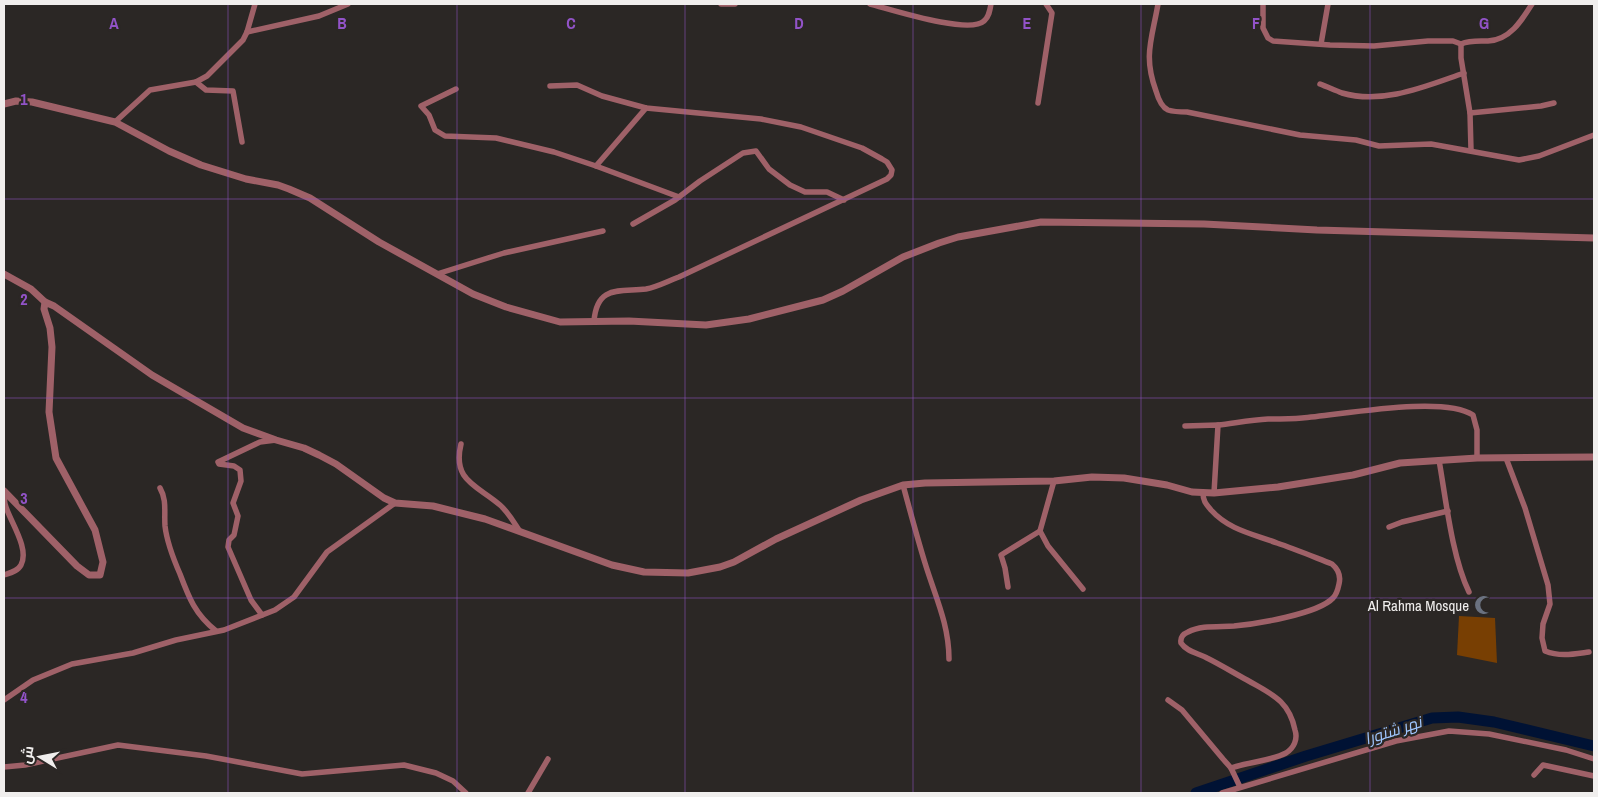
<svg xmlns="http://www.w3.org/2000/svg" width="1598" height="797" font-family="'Archivo Narrow',Cairo,sans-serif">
  <rect width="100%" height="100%" fill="#2b2725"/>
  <path fill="#783f03" d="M 1459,616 L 1495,618 L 1497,663 L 1457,655 Z"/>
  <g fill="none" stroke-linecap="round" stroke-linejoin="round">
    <path stroke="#001234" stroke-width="11" d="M 1196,793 L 1306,756 L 1432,718 L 1458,717 L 1494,722 L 1594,746"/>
    <g stroke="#9f6168" stroke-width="5.5">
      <path d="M 721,4 L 735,4"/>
      <path d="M 870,4 C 890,9 969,35 984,21 C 989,17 990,10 991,4"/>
      <path d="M 1158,4 C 1152,39 1143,56 1156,91 C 1158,98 1161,107 1168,110 C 1174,112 1182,112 1187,112 L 1300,135 L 1356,140 L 1379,146 L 1431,144 L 1519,160 L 1539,156 L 1594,135"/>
      <path d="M 1263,4 L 1263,28 L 1268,38 L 1273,41 L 1330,45 L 1374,46 L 1428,41 L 1453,41 L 1461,44"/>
      <path d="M 247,32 L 319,16 L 348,4"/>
      <path d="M 1321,44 L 1328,4"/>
      <path d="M 196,82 L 206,90 L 233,91 L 242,142"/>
      <path d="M 1320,84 C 1327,87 1335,90 1342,93 C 1383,105 1426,86 1464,73"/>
      <path d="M 550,86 L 577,85 L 602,96 L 646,108 L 761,119 L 801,127 L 862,148 L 882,159 L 887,162 L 892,170 L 891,175 L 887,179 L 679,277 C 668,281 657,287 646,289 C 619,292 597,285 594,321"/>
      <path d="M 456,89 L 421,106 L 429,115 L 435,130 L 445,136 L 496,138 L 554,152 L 596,166 L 646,108"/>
      <path d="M 1038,103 L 1052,13 L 1046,4"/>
      <path d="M 1470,113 L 1541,106 L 1554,103"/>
      <path d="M 115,122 L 150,90 L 196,82 L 207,76 L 243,40 L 247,32 L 255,4"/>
      <path d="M 1471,150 L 1470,113 L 1461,58 L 1461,44 C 1470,40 1479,41 1488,41 C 1510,40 1522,20 1532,4"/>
      <path d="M 596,166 L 679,197"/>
      <path d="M 633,224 L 675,200 L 700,181 L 743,153 L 756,151 L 769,169 L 790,185 L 805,192 L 827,192 L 844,200"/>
      <path d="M 437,274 L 504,253 L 603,231"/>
      <path d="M 1218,425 C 1235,423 1251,420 1268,419 C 1279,419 1291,419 1302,418 C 1341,415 1442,395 1473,415 L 1477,430 L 1477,458"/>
      <path d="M 1185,426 L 1218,425 L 1214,493"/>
      <path d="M 461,444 C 452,481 477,485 500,505 C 508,512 513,521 519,530"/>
      <path d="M 1506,458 L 1525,508 L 1548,585 L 1550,604 L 1543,624 L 1542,638 L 1545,651 C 1560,657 1574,654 1589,652"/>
      <path d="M 1439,460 C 1446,500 1452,557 1469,592"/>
      <path d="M 1054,481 L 1040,531 L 1048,546 L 1083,589"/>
      <path d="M 903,485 C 910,511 917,537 925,563 C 935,596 949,624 949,659"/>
      <path d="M 160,488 C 167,500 164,512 165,526 C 167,543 173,558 180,574 C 189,598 195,614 216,631"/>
      <path d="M 1203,493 C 1203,501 1206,504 1211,510 C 1229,530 1253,534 1277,543 C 1295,549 1314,557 1332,564 C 1339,570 1341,576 1339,584 C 1338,589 1336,595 1333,598 C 1318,614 1256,624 1234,626 C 1219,627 1201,625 1188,632 C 1183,634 1180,637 1181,643 C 1187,652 1198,653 1207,658 C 1221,665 1234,673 1247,680 C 1271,694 1289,700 1295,730 C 1298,739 1294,748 1286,753 C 1271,761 1248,762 1231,768"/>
      <path d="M 1389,527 L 1402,522 L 1448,511"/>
      <path d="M 4,575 C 10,573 18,571 21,565 C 30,548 9,520 5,504 C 4,500 5,496 4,492"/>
      <path d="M 1008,587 L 1005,568 L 1001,555 L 1040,531"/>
      <path d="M 262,615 L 251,600 L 228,547 L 229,540 L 234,535 L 238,516 L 233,503 L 241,481 L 240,470 L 234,466 L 219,464 L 218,462 L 260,442 L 276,440"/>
      <path d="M 4,700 L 33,680 L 72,664 L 133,653 L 176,640 L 224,630 L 275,610 L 294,597 L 327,552 L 395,503"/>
      <path d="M 1168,700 L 1182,710 L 1223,759 L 1231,768 L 1240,787"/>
      <path d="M 4,767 L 25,765 L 118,745 L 206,756 L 302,774 L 404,765 L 436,773 L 453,781 L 466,793"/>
      <path d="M 1534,775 L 1543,765 L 1594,776"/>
      <path d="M 528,793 L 548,759"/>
      <path d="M 1222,793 L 1396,741 L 1449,731 L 1489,734 L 1566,750 L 1594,759"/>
    </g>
    <g stroke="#9f6168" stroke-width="7">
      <path d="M 4,104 L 16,101 L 32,102 L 115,122 L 169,151 L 201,165 L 246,179 L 278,185 L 289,189 L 310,198 L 379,242 L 473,294 L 506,307 L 560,322 L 629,321 L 706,325 L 749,319 L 823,300 L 843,291 L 903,257 L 939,243 L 958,237 L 1041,222 L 1204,224 L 1317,230 L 1594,238"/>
      <path d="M 4,274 L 31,289 L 45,302"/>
      <path d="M 4,491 L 77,566 L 89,575 L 100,575 L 103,562 L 95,530 L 56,458 L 49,412 L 52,347 L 50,328 L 44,309 L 45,302 L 54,306 L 152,375 L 243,428 L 276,440 L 304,448 L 319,455 L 336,464 L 384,498 L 395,503 L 433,506 L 485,519 L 612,565 L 644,572 L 688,573 L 720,567 L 734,562 L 776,539 L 861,500 L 903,485 L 925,483 L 1054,481 L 1092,477 L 1124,478 L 1167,485 L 1192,492 L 1214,493 L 1278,487 L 1353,475 L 1400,463 L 1477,458 L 1594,457"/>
    </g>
  </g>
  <path fill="none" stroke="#9253c8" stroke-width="1" stroke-opacity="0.55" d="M 228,4 L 228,793M 457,4 L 457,793M 685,4 L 685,793M 913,4 L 913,793M 1141,4 L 1141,793M 1370,4 L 1370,793M 4,199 L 1594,199M 4,398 L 1594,398M 4,598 L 1594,598"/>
  <defs>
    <g id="mosque-bare" transform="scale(1.5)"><path d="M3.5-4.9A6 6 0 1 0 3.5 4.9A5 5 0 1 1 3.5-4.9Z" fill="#6b7280" stroke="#2b2725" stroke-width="2.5" paint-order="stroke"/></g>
  </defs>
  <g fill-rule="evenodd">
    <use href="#mosque-bare" x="1484" y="605"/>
  </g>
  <g text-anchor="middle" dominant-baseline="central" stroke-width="4.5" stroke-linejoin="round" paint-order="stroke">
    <g font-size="15" fill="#f0eeed" stroke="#2b2725" text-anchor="end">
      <text x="1469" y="605">Al Rahma Mosque</text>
    </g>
    <g font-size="16" font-style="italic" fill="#9fc6fe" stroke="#2b2725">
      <text transform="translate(1393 730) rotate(-18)">نهر شتورا</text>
    </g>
  </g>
  <g font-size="16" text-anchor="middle" font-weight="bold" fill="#9253c8" stroke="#2b2725" stroke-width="4.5" stroke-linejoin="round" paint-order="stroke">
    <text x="114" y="29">A</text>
    <text x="342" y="29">B</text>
    <text x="571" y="29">C</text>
    <text x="799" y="29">D</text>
    <text x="1027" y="29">E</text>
    <text x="1256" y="29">F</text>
    <text x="1484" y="29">G</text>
    <text x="24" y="105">1</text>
    <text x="24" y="305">2</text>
    <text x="24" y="504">3</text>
    <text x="24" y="703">4</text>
  </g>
  <rect width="1598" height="797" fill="none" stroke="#f0eeed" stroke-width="10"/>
  <g transform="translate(40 757) rotate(280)" stroke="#2b2725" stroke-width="4" paint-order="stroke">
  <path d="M0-4L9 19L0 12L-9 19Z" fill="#f0eeed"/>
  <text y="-8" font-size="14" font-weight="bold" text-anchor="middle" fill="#f0eeed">ش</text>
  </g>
</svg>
